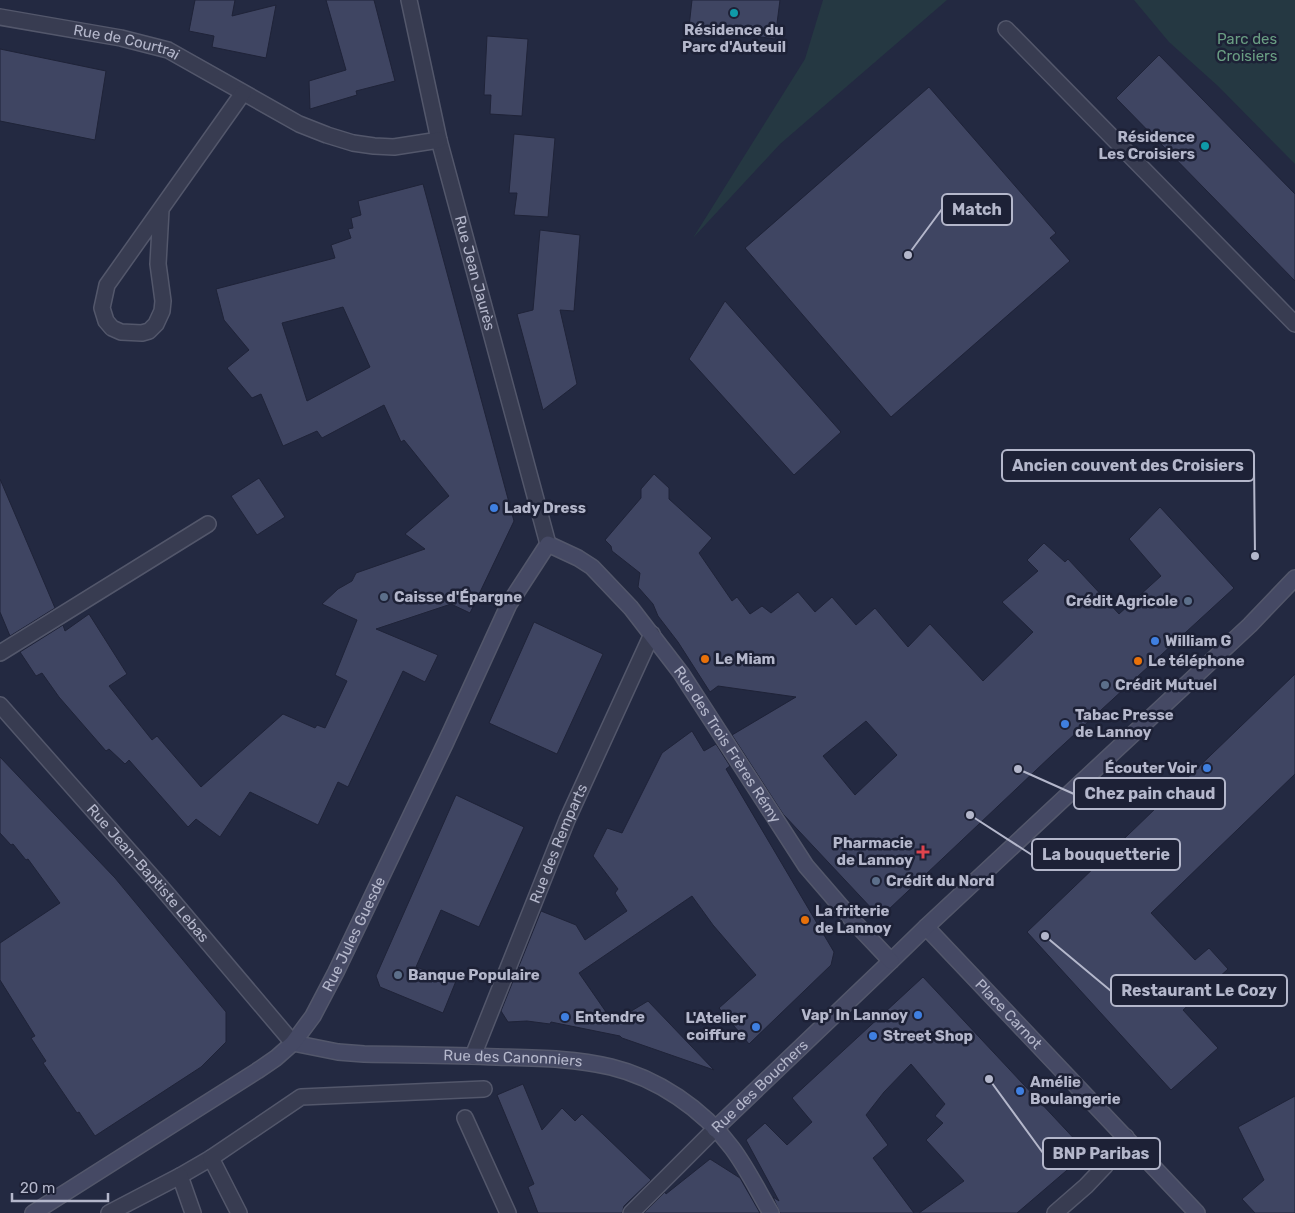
<svg xmlns="http://www.w3.org/2000/svg" width="1295" height="1213" font-family="Rubik,sans-serif">
  <rect width="100%" height="100%" fill="#232941"/>
  <g fill="#253842">
    <path d="M 823,0 L 947,0 L 780,144 L 693,238 L 805,59 Z"/>
    <path d="M 1134,0 L 1295,0 L 1295,164 L 1218,86 L 1169,42 Z"/>
  </g>
  <g fill="#3f4562" stroke="#1f2338" fill-rule="evenodd">
    <path d="M 195,0 L 235,0 L 232,16 L 276,5 L 266,58 L 212,47 L 214,36 L 189,31 Z"/>
    <path d="M 326,0 L 374,0 L 395,81 L 356,91 L 357,95 L 310,109 L 309,81 L 346,70 Z"/>
    <path d="M 692,0 L 780,0 L 775,39 L 689,27 Z"/>
    <path d="M 487,36 L 528,39 L 522,116 L 490,114 L 491,95 L 484,95 Z"/>
    <path d="M 0,49 L 106,71 L 95,140 L 0,121 Z"/>
    <path d="M 1159,55 L 1295,194 L 1295,281 L 1116,98 Z"/>
    <path d="M 929,87 L 1056,233 L 1050,238 L 1070,261 L 891,417 L 745,248 Z"/>
    <path d="M 514,134 L 555,138 L 548,217 L 514,215 L 517,193 L 509,193 Z"/>
    <path d="M 423,184 L 514,521 L 470,613 L 451,604 L 376,629 L 438,655 L 425,682 L 403,671 L 348,787 L 338,782 L 318,825 L 250,792 L 220,837 L 196,819 L 188,827 L 129,760 L 125,764 L 109,749 L 106,751 L 59,697 L 42,673 L 36,676 L 20,652 L 63,625 L 65,631 L 89,614 L 127,674 L 109,686 L 152,740 L 157,736 L 201,787 L 283,714 L 315,728 L 317,725 L 325,728 L 347,681 L 335,675 L 357,620 L 322,604 L 338,589 L 352,581 L 356,573 L 425,549 L 405,534 L 449,496 L 404,440 L 401,442 L 384,405 L 322,438 L 317,431 L 283,446 L 261,394 L 252,398 L 227,368 L 249,350 L 224,320 L 216,289 L 335,258 L 331,245 L 351,238 L 348,229 L 353,228 L 351,218 L 361,215 L 358,201 ZM 343,307 L 370,367 L 307,401 L 282,323 Z"/>
    <path d="M 540,230 L 580,235 L 574,311 L 560,310 L 577,384 L 543,410 L 517,314 L 533,310 Z"/>
    <path d="M 725,301 L 841,432 L 794,475 L 689,359 Z"/>
    <path d="M 654,474 L 669,488 L 669,499 L 712,538 L 699,553 L 732,601 L 737,597 L 750,614 L 762,606 L 771,613 L 798,592 L 815,612 L 832,597 L 856,625 L 875,608 L 908,647 L 930,624 L 983,681 L 1033,632 L 1002,602 L 1038,571 L 1027,560 L 1044,543 L 1065,562 L 1068,559 L 1119,614 L 1161,576 L 1129,539 L 1160,507 L 1234,588 L 1052,755 L 888,910 L 874,911 L 783,814 L 732,735 L 796,697 L 718,686 L 710,692 L 678,642 L 658,616 L 653,604 L 638,587 L 640,573 L 612,551 L 611,546 L 605,540 L 641,498 L 641,489 ZM 866,721 L 897,755 L 855,795 L 823,756 Z"/>
    <path d="M 259,478 L 285,517 L 257,535 L 231,496 Z"/>
    <path d="M 0,479 L 55,608 L 10,636 L 0,612 Z"/>
    <path d="M 534,622 L 603,654 L 557,754 L 489,723 Z"/>
    <path d="M 1295,674 L 1295,774 L 1151,913 L 1195,960 L 1209,948 L 1228,969 L 1183,1010 L 1218,1048 L 1171,1090 L 1027,932 L 1073,888 Z"/>
    <path d="M 692,731 L 704,751 L 716,744 L 730,766 L 726,769 L 834,952 L 831,965 L 749,1044 L 719,1008 L 756,975 L 713,925 L 692,896 L 579,973 L 613,1022 L 648,1001 L 714,1070 L 622,1038 L 620,1036 L 551,1022 L 550,1024 L 527,1021 L 508,1022 L 501,1011 L 541,911 L 576,925 L 585,940 L 627,911 L 615,893 L 618,889 L 593,856 L 607,828 L 622,833 L 662,753 Z"/>
    <path d="M 0,757 L 115,878 L 226,1012 L 226,1042 L 201,1067 L 95,1136 L 79,1112 L 77,1113 L 43,1063 L 46,1061 L 31,1038 L 35,1036 L 0,980 L 0,943 L 60,903 L 28,859 L 26,860 L 13,844 L 11,845 L 0,833 Z"/>
    <path d="M 456,795 L 524,827 L 479,927 L 441,910 L 416,967 L 456,981 L 443,1013 L 380,987 L 376,976 Z"/>
    <path d="M 923,977 L 1081,1146 L 1080,1159 L 1017,1213 L 919,1213 L 964,1181 L 926,1140 L 943,1123 L 935,1116 L 945,1104 L 911,1064 L 884,1092 L 866,1115 L 888,1145 L 873,1158 L 914,1213 L 780,1213 L 773,1197 L 779,1201 L 746,1140 L 765,1123 L 787,1145 L 812,1122 L 792,1098 Z"/>
    <path d="M 523,1084 L 542,1130 L 562,1108 L 575,1121 L 582,1114 L 651,1180 L 624,1206 L 622,1213 L 538,1213 L 528,1187 L 534,1184 L 497,1095 Z"/>
    <path d="M 1295,1096 L 1295,1213 L 1255,1213 L 1242,1199 L 1264,1180 L 1238,1127 Z"/>
    <path d="M 710,1159 L 740,1178 L 760,1213 L 644,1213 L 665,1192 L 666,1194 Z"/>
  </g>
  <g fill="none" stroke-linecap="round" stroke-linejoin="round">
    <g stroke="#53576b" stroke-width="18">
      <g id="service">
        <path d="M 1006,29 L 1295,324"/>
        <path d="M 0,653 L 208,524"/>
        <path id="s1" d="M 473,1056 L 567,820 L 652,634"/>
      </g>
    </g>
    <g stroke="#53576b" stroke-width="18">
      <g id="pedestrian">
        <path d="M 180,1176 L 211,1158"/>
        <path d="M 109,1213 L 180,1176 L 193,1213"/>
        <path d="M 239,1213 L 211,1158 L 301,1097 L 484,1089"/>
      </g>
    </g>
    <g stroke="#53576b" stroke-width="18">
      <g id="minor">
        <path id="s2" d="M 409,0 L 439,140 L 548,544"/>
        <path id="s3" d="M 0,17 L 121,38 L 168,50 L 299,124 L 327,135 L 353,143 L 374,146 L 394,147 L 439,140"/>
        <path d="M 161,210 L 158,264 L 163,301 L 162,311 L 156,324 L 149,331 L 142,333 L 121,332 L 112,328 L 106,321 L 102,308 L 107,285 L 243,93"/>
        <path d="M 465,1118 L 508,1213"/>
        <path d="M 631,1213 L 715,1129"/>
      </g>
    </g>
    <g stroke="#53576b" stroke-width="18">
      <g id="tertiary">
        <path id="s4" d="M 0,705 L 161,887 L 293,1043"/>
        <path d="M 1055,1213 L 1086,1186 L 1105,1166 L 1126,1137"/>
      </g>
    </g>
    <g stroke="#53576b" stroke-width="18">
      <g id="secondary">
        <path id="s5" d="M 926,927 L 1197,1213"/>
        <path id="s6" d="M 293,1043 L 338,1052 L 364,1054 C 409,1055 453,1055 497,1057 C 535,1058 574,1058 611,1067 C 657,1078 703,1109 732,1148 C 747,1168 758,1191 771,1213"/>
        <path id="s7" d="M 715,1129 L 891,961 L 926,927 L 1250,625 L 1295,578"/>
        <path id="s8" d="M 33,1213 L 257,1071 L 276,1058 L 293,1043 L 313,1016 L 336,972 L 445,744 L 509,604 L 548,544 L 578,558 L 592,567 L 631,608 L 681,673 L 806,866 L 856,924 L 891,961"/>
      </g>
    </g>
    <use href="#service" stroke="#383c51" stroke-width="15"/>
    <use href="#pedestrian" stroke="#383c51" stroke-width="15"/>
    <use href="#minor" stroke="#383c51" stroke-width="15"/>
    <use href="#tertiary" stroke="#383c51" stroke-width="15"/>
    <use href="#secondary" stroke="#454964" stroke-width="15"/>
  </g>
  <g fill="#0f9aa8" stroke="#1d2136" stroke-width="2">
    <circle cx="734" cy="13" r="5"/>
    <circle cx="1205" cy="146" r="5"/>
  </g>
  <g fill="#3f7fe0" stroke="#1d2136" stroke-width="2">
    <circle cx="494" cy="508" r="5"/>
    <circle cx="1155" cy="641" r="5"/>
    <circle cx="1065" cy="724" r="5"/>
    <circle cx="1207" cy="768" r="5"/>
    <circle cx="918" cy="1015" r="5"/>
    <circle cx="565" cy="1017" r="5"/>
    <circle cx="756" cy="1027" r="5"/>
    <circle cx="873" cy="1036" r="5"/>
    <circle cx="1020" cy="1091" r="5"/>
  </g>
  <g fill="#5c6f8a" stroke="#1d2136" stroke-width="2">
    <circle cx="384" cy="597" r="5"/>
    <circle cx="1188" cy="601" r="5"/>
    <circle cx="1105" cy="685" r="5"/>
    <circle cx="876" cy="881" r="5"/>
    <circle cx="398" cy="975" r="5"/>
  </g>
  <g fill="#e8710a" stroke="#1d2136" stroke-width="2">
    <circle cx="705" cy="659" r="5"/>
    <circle cx="1138" cy="661" r="5"/>
    <circle cx="805" cy="920" r="5"/>
  </g>
  <path fill="#e0444e" stroke="#1d2136" stroke-width="2" d="M920.5 844.5h5v5h5v5h-5v5h-5v-5h-5v-5h5z"/>
  <g text-anchor="middle" dominant-baseline="central" stroke-width="5" stroke-linejoin="round" paint-order="stroke">
    <g font-size="15" font-weight="bold" fill="#b4b7cb" stroke="#1d2136" text-anchor="start">
      <text x="734" y="30" text-anchor="middle">Résidence du<tspan x="734" dy="17">Parc d'Auteuil</tspan></text>
      <text x="1195" y="137" text-anchor="end">Résidence<tspan x="1195" dy="17">Les Croisiers</tspan></text>
      <text x="504" y="508">Lady Dress</text>
      <text x="394" y="597">Caisse d'Épargne</text>
      <text x="1178" y="601" text-anchor="end">Crédit Agricole</text>
      <text x="1165" y="641">William G</text>
      <text x="715" y="659">Le Miam</text>
      <text x="1148" y="661">Le téléphone</text>
      <text x="1115" y="685">Crédit Mutuel</text>
      <text x="1075" y="715">Tabac Presse<tspan x="1075" dy="17">de Lannoy</tspan></text>
      <text x="1197" y="768" text-anchor="end">Écouter Voir</text>
      <text x="913" y="843" text-anchor="end">Pharmacie<tspan x="913" dy="17">de Lannoy</tspan></text>
      <text x="886" y="881">Crédit du Nord</text>
      <text x="815" y="911">La friterie<tspan x="815" dy="17">de Lannoy</tspan></text>
      <text x="408" y="975">Banque Populaire</text>
      <text x="908" y="1015" text-anchor="end">Vap' In Lannoy</text>
      <text x="575" y="1017">Entendre</text>
      <text x="746" y="1018" text-anchor="end">L'Atelier<tspan x="746" dy="17">coiffure</tspan></text>
      <text x="883" y="1036">Street Shop</text>
      <text x="1030" y="1082">Amélie<tspan x="1030" dy="17">Boulangerie</tspan></text>
    </g>
    <g font-size="15" fill="#6a9e83" stroke="#1d2136">
      <text x="1247" y="39">Parc des<tspan x="1247" dy="17">Croisiers</tspan></text>
    </g>
    <g font-size="15" fill="#b4b7cb" stroke="#1d2136">
      <text stroke="none"><textPath href="#s3" startOffset="129">Rue de Courtrai</textPath></text>
      <text stroke="none"><textPath href="#s2" startOffset="281">Rue Jean Jaurès</textPath></text>
      <text stroke="none"><textPath href="#s8" startOffset="1146">Rue des Trois Frères Rémy</textPath></text>
      <text stroke="none"><textPath href="#s1" startOffset="229">Rue des Remparts</textPath></text>
      <text stroke="none"><textPath href="#s4" startOffset="224">Rue Jean-Baptiste Lebas</textPath></text>
      <text stroke="none"><textPath href="#s8" startOffset="436">Rue Jules Guesde</textPath></text>
      <text stroke="none"><textPath href="#s5" startOffset="120">Place Carnot</textPath></text>
      <text stroke="none"><textPath href="#s6" startOffset="221">Rue des Canonniers</textPath></text>
      <text stroke="none"><textPath href="#s7" startOffset="62">Rue des Bouchers</textPath></text>
    </g>
  </g>
  <path fill="none" stroke="#b4b7cb" stroke-width="2" d="M908 255L942 209M1255 556L1254 465M1018 769L1074 794M970 815L1032 855M1045 936L1111 991M989 1079L1043 1153"/>
  <g fill="#b4b7cb" stroke="#1d2136" stroke-width="2">
    <circle cx="908" cy="255" r="5"/>
    <circle cx="1255" cy="556" r="5"/>
    <circle cx="1018" cy="769" r="5"/>
    <circle cx="970" cy="815" r="5"/>
    <circle cx="1045" cy="936" r="5"/>
    <circle cx="989" cy="1079" r="5"/>
  </g>
  <g fill="#1d2136" stroke="#b4b7cb" stroke-width="2">
    <rect x="942" y="194" width="70" height="31" rx="5"/>
    <rect x="1002" y="450" width="252" height="31" rx="5"/>
    <rect x="1074" y="778" width="151" height="31" rx="5"/>
    <rect x="1032" y="839" width="148" height="31" rx="5"/>
    <rect x="1111" y="975" width="176" height="31" rx="5"/>
    <rect x="1043" y="1138" width="117" height="31" rx="5"/>
  </g>
  <g font-size="16" text-anchor="middle" font-weight="bold" fill="#b4b7cb">
    <text x="977" y="215">Match</text>
    <text x="1128" y="471">Ancien couvent des Croisiers</text>
    <text x="1150" y="799">Chez pain chaud</text>
    <text x="1106" y="860">La bouquetterie</text>
    <text x="1199" y="996">Restaurant Le Cozy</text>
    <text x="1101" y="1159">BNP Paribas</text>
  </g>
  <path d="M12 1193v8h96v-8" fill="none" stroke="#b4b7cb" stroke-width="2.5"/>
  <text x="20" y="1193" font-size="15" fill="#b4b7cb" stroke="#1d2136" stroke-width="4" paint-order="stroke">20 m</text>
</svg>
